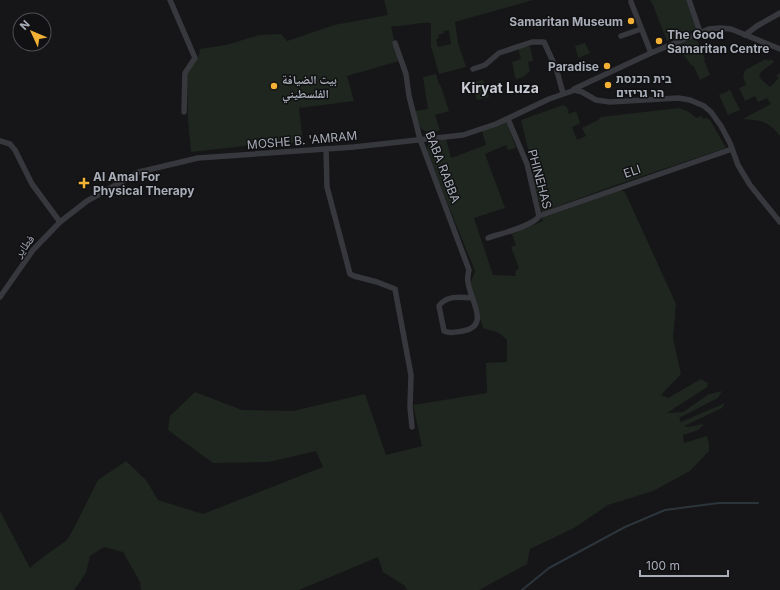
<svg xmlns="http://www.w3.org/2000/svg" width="780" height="590" font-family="Inter,'Noto Naskh Arabic',Heebo,sans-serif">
  <rect width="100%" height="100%" fill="#161618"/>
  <g fill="#1e261f" fill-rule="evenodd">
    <path d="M 384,0 L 533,0 L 455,22 L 458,43 L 466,67 L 439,74 L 431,46 L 431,23 C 417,22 405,27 391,26 L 399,61 L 347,76 L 354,101 L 299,108 L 303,142 L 253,145 L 191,152 L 188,121 L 187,73 L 198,58 L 200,49 L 226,45 L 259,35 L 281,34 L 287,41 L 334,25 L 388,15 ZM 449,30 L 451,44 L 438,47 L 436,39 L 439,38 L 438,35 L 444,33 L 444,31 Z"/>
    <path d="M 650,0 L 686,0 L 696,29 L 667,41 L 653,5 Z"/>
    <path d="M 696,38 L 705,59 L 704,60 L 710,75 L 700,80 L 693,65 L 692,66 L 685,57 L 680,44 Z"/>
    <path d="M 585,43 L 590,53 L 578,58 L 575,46 Z"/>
    <path d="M 530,46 L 533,61 L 528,62 L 530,71 L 523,77 L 517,79 L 515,77 L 512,62 L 521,59 L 518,48 Z"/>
    <path d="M 766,59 L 768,61 L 771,59 L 774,62 L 762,71 L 759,75 L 761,79 L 770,87 L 779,78 L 776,76 L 780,73 L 780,136 C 769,121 760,120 743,119 L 771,104 L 767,98 L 758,102 L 755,96 L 745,101 L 739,88 L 746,85 L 743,77 L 745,70 Z"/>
    <path d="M 436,74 L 439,85 L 440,84 L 449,111 L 435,115 L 440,131 C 421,134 419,129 415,111 L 428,109 L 423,77 Z"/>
    <path d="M 483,80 L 489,97 L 477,100 L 472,83 Z"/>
    <path d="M 730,90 L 740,110 L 728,115 L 719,95 Z"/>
    <path d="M 563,105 L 567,107 L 569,114 L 576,111 L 580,123 L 572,127 L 577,140 L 586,136 L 582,128 L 598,120 L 601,117 L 679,108 L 689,112 L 696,118 L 702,116 L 703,119 L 706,118 L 710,120 L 726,148 L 616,185 L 542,212 L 530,170 L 530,167 L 534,166 L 527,145 L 521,120 Z"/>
    <path d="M 507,122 L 516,148 L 508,150 L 506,145 L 485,154 L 505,208 L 474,218 L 493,275 L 516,276 L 515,272 L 519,268 L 511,247 L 516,245 L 512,234 L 543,221 L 542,218 L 620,190 L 625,192 L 676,304 L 673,338 L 681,374 L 661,395 L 668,398 L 701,379 L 708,383 L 707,387 L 667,413 L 683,412 L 709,394 L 722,391 L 718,398 L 679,418 L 681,422 L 725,403 L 722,408 L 684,426 L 689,427 L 704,424 L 698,430 L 683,435 L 684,443 L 707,436 L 709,444 L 709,451 L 690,471 L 653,491 L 608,505 L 574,528 L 530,549 L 527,564 L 479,590 L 407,590 L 405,586 L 383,572 L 378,557 L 299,590 L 141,590 L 140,582 L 123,552 L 104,547 L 90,556 L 86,573 L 74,590 L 0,590 L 0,511 L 30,568 L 43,557 L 67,540 L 76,524 L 98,480 L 126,461 L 146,480 L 158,500 L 203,514 L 323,467 L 316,451 L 269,462 L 213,463 L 168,430 L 170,416 L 195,392 L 242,410 L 293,411 L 365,394 L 386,455 L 422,446 L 413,405 L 487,393 L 486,363 L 507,362 L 507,340 L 499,333 L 483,328 L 470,285 L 475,271 L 442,190 L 427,150 L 428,145 L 433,142 L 446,139 L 451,158 L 486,145 L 482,131 Z"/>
  </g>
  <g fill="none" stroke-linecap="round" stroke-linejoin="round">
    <path stroke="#2c353c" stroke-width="2" d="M 522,590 L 549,568 L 625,527 L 665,510 L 719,503 L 758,503"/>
    <g stroke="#37383d" stroke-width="5.5">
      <path d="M 170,0 L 195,58 L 185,73 L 184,112"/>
      <path d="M 689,0 L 700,32"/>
      <path d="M 631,2 L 651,53"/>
      <path d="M 745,35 L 757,26 L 780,13"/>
      <path d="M 621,36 L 641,29"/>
      <path d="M 395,43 L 406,74 L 409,96 L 420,139 L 469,270 C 468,274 467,278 468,282 C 470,300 491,326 463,331 C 456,332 450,334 444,331 L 439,306 C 446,295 461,297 472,298"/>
      <path d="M 473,69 L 485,65 L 499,53 L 532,42 L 544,42 L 556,68 L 563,93"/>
      <path d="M 574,89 L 651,53 L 709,29 L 720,28 L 731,29 L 780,49"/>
      <path d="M 0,141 L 10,144 L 15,150 L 32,184 L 60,222"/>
      <path d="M 326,149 L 327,187 L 350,274 L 354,276 L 377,282 L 395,289 L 411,375 L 410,407 L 412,427"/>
      <path d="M 539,216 L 732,149"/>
      <path d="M 488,238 C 499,234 534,226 539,216 L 527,164 L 508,119"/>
      <path d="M 0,297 L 33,250 L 60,222 L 87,201 L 139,172 L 198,158 L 354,147 L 463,135 L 496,124 L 549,99 L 575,90 L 582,92 L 596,100 L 610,102 L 678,98 L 690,100 L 704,106 L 711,112 L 721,126 L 730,143 L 738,165 L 750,185 L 780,222"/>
    </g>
  </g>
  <g fill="#f2b134" stroke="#111113" stroke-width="1.5">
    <circle cx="631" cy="21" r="4"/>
    <circle cx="659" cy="41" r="4"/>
    <circle cx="607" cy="66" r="4"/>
    <circle cx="608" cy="85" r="4"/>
    <circle cx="274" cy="86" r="4"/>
    <path d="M82 177h4v4h4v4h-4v4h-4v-4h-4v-4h4z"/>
  </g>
  <g text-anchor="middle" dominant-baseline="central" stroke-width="3" stroke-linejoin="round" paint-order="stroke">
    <g font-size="12" font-weight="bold" fill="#a8adb8" stroke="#111113" text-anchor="start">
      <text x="623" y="21" text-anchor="end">Samaritan Museum</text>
      <text x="667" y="34">The Good<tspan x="667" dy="14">Samaritan Centre</tspan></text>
      <text x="599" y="66" text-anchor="end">Paradise</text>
      <text x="616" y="78">בית הכנסת<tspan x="616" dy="14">הר גריזים</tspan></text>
      <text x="282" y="79">بيت الضيافة<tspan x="282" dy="14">الفلسطيني</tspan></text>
      <text x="93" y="176">Al Amal For<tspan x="93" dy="14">Physical Therapy</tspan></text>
    </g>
    <g font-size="12" fill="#a8adb8" stroke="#111113">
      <text transform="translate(302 140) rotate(-5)">MOSHE B. 'AMRAM</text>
      <text transform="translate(443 167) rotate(69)">BABA RABBA</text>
      <text transform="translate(632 171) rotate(-19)">ELI</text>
      <text transform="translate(540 179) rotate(75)">PHINEHAS</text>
      <text transform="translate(24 246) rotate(-52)">فطاير</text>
    </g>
    <g font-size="14" font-weight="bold" fill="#c9ccd4" stroke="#111113">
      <text x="500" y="87">Kiryat Luza</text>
    </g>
  </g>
  <g transform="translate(32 32) rotate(314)"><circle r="19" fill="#111113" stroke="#4d4f55"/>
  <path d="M0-3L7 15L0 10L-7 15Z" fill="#f2b134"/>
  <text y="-6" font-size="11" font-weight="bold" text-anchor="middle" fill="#a8adb8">N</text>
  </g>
  <path d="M640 570v6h88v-6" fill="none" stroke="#a8adb8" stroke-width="2"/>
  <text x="646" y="570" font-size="12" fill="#a8adb8" stroke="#111113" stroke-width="3" paint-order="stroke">100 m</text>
</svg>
